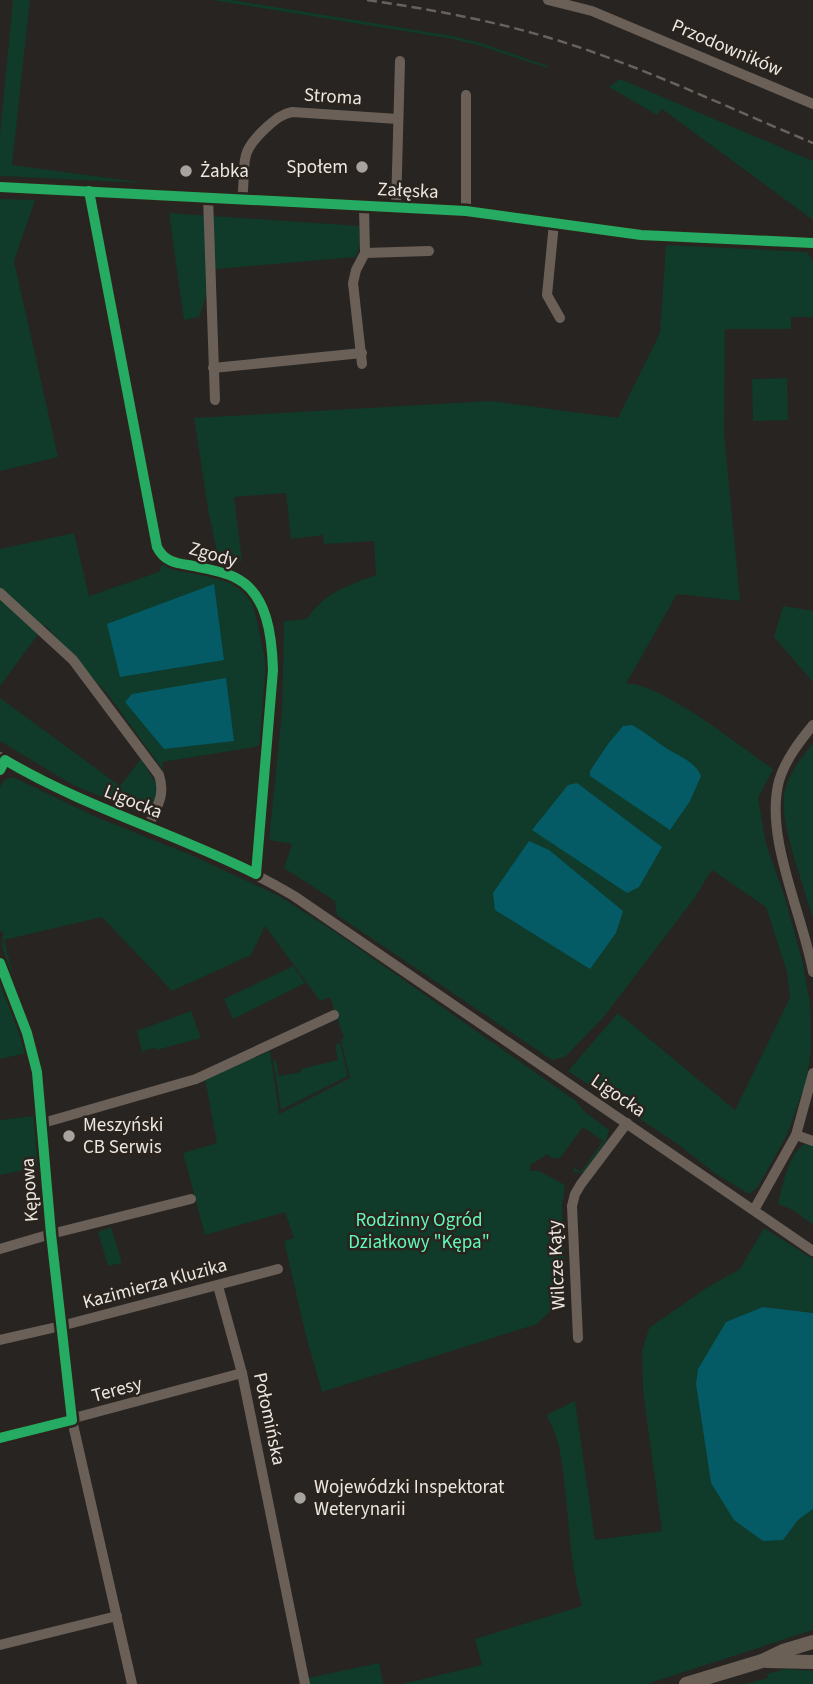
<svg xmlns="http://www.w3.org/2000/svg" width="813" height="1684" font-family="'Source Sans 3',sans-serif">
  <rect width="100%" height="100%" fill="#282421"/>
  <g fill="#103a29">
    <path d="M 13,0 L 30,0 L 12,165 L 146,183 L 0,176 L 0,134 Z"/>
    <path d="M 212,0 L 232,0 L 452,36 L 481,43 L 548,66 L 547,68 L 481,46 L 453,39 Z"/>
    <path d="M 620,79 L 813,161 L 813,220 L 662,109 L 657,115 L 609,87 Z"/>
    <path d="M 0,199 L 35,200 L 14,261 L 58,457 L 0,471 Z"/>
    <path d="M 169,213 L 359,226 L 360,245 L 356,257 L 215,269 L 199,317 L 184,320 Z"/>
    <path d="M 666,245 L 807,252 L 813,262 L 813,317 L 791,317 L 791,329 L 725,329 L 724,432 L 740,601 L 677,594 L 626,684 C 657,680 744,749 773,769 L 758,798 L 766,844 L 785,898 L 803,964 L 810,1004 L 811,1050 L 806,1082 L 787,1135 L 757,1188 L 749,1194 L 716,1174 L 679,1145 L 568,1071 L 618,1013 L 735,1110 L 790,998 L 787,972 L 766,907 L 712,870 L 693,900 L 602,1019 L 565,1057 L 552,1060 L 337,915 L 335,901 L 284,868 L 292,844 L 269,840 L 282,711 L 284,621 L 307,619 C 324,593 348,585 376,575 L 374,541 L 324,544 L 323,535 L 291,539 L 286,493 L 234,497 L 242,561 L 220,565 L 209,515 L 194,418 L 491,401 L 618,418 L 660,333 Z"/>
    <path d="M 787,378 L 788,420 L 753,421 L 752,379 Z"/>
    <path d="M 74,533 L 89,596 L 159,572 L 163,562 L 231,580 L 252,599 L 268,672 L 262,744 L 255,747 L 162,762 L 163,770 L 109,696 L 45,625 L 0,686 L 0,549 Z"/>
    <path d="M 783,606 L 813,611 L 813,682 L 774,637 Z"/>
    <path d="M 0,698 L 120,786 L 141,759 L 160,791 L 147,816 L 73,785 L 0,741 Z"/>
    <path d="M 813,743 L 813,919 C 805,888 780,825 784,796 C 787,775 801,759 813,743 Z"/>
    <path d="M 13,777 L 96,817 L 191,855 L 279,896 L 334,931 L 576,1101 L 585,1112 L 609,1130 L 606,1141 L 583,1173 L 574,1172 L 573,1167 L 581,1172 L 603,1141 L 583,1127 L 560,1158 L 551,1158 L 548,1154 L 530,1165 L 530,1171 L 539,1171 L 565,1185 L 562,1205 L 566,1296 L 537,1324 L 322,1392 L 306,1336 L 284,1241 L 294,1238 L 285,1212 L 205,1235 L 183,1153 L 217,1143 L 205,1079 L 270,1051 L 279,1114 L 350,1078 L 341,1040 L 344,1038 L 330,997 L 320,1001 L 265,926 L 251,955 L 172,991 L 102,917 L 4,940 L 16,986 L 2,947 L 3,932 L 0,931 L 0,787 L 4,780 Z"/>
    <path d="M 293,966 L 305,983 L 233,1019 L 224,999 Z"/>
    <path d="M 0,974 L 26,1053 L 0,1059 Z"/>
    <path d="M 191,1011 L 201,1038 L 157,1050 L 156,1047 L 142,1052 L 137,1031 Z"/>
    <path d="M 340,1043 L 348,1076 L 281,1110 L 273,1060 L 276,1060 L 279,1076 L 301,1072 L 301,1069 L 338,1060 L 335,1045 Z"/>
    <path d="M 34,1116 L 39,1167 L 0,1175 L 0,1120 Z"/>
    <path d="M 805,1144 L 813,1145 L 813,1225 L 793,1210 L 778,1204 C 782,1188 789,1151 805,1144 Z"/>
    <path d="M 111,1227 L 122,1263 L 108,1266 L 98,1232 Z"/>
    <path d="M 764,1228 L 813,1259 L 813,1313 L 763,1307 L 696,1384 L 711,1483 L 783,1540 L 798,1520 L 813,1509 L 813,1630 L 647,1684 L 402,1684 L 482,1665 L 475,1639 L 582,1606 C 571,1568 569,1527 565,1488 C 562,1462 560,1437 546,1415 L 575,1401 L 595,1540 L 662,1531 L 643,1391 L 642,1351 L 649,1328 L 708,1287 L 740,1269 Z"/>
    <path d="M 379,1663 L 383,1684 L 309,1684 L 308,1678 Z"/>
    <path d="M 786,1669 L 813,1671 L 813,1684 L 746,1684 L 768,1678 L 767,1674 Z"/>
  </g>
  <g fill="#045b66">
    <path d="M 214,584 L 224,660 L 120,677 L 107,624 Z"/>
    <path d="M 226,678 L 234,741 L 164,749 L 125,702 L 132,694 Z"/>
    <path d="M 632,725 C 645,732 654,740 666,748 C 678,756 695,761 701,776 L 690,801 L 670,830 L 590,776 L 590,771 L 608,744 L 623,726 Z"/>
    <path d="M 577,783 L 662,847 L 639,887 L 627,893 L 532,830 L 568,785 Z"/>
    <path d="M 529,841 L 549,850 L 623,911 L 616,933 L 590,969 L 495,910 L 493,893 Z"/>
    <path d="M 763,1307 L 813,1313 L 813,1509 L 798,1520 L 783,1540 L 763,1541 L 734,1520 L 711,1483 L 696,1384 L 698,1369 L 726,1322 Z"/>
  </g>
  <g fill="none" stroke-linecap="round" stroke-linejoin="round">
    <g stroke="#6a6057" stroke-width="10">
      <path d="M 548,0 L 592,11 L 813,104"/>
      <path d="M 0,187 L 466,211 L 641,235 L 813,243"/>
      <path d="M 89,191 L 157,547 C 164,561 175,563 188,565 C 203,568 223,571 236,578 C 268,594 272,638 273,670 L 256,874"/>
      <path d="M 208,197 L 215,400"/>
      <path d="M 242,200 C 247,161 236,155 268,126 C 276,119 282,114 292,112 L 398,119"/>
      <path d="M 396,208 L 400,61"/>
      <path d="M 466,211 L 466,95"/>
      <path d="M 554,223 L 547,295 L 560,318"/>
      <path d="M 365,253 L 429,251"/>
      <path d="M 362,364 L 353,283 L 356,270 L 365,253 L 364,207"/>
      <path d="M 213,368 L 362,353"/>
      <path d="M 0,593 L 73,660 L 159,775 C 166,797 156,807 148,827"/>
      <path d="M 813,725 C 800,741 785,760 779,781 C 764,837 803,915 813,972"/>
      <path d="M 0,757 C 92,815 201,840 294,896 L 813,1251"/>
      <path d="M 0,963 L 27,1033 L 37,1072 L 51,1234 L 72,1420 L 132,1684"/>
      <path d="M 43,1123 L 196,1079 L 334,1015"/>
      <path d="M 796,1135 L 813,1141"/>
      <path d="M 754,1210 L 796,1135 L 813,1073"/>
      <path d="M 0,1249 L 51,1234 L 191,1199"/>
      <path d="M 218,1286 L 242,1373 L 305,1684"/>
      <path d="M 578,1338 L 572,1206 L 575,1194 L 581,1184 L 627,1123"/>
      <path d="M 0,1340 L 61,1326 L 278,1269"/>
      <path d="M 0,1438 L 242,1373"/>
      <path d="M 0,1645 L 117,1616"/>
    </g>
    <g stroke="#6b6056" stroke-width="14">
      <path d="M 767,1661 L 813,1662"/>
      <path d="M 686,1684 L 762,1661 L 783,1651 L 813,1642"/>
    </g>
    <path stroke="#69615c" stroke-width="2.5" stroke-dasharray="10 5" stroke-linecap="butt" d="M 367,0 C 429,9 490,20 550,38 C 640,65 726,107 813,143"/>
    <g stroke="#2b241e" stroke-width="15">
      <g id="cycleway">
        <path d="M 0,187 L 466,211 L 641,235 L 813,243"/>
        <path d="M 0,770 L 5,760 C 84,807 174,833 256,874 L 273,670 C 272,638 268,594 236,578 C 223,571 203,568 188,565 C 175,563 164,561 157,547 L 89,191"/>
        <path d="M 0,963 L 27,1033 L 37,1072 L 51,1234 L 72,1420 L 0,1438"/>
      </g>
    </g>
    <use href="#cycleway" stroke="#26ab63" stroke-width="10"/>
  </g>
  <g fill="#a7a39e" stroke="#2b241e" stroke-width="2.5">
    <circle cx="362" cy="167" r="7"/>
    <circle cx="186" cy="171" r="7"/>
    <circle cx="69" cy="1136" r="7"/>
    <circle cx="300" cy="1498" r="7"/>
  </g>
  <g text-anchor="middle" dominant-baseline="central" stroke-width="5" stroke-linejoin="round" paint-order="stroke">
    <g font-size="19" fill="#ebe7e2" stroke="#2b241e">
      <text transform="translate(727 48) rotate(23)">Przodowników</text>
      <text transform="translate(333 97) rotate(4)">Stroma</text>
      <text transform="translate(408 191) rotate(3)">Załęska</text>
      <text transform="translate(213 555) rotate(16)">Zgody</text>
      <text transform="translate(133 802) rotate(22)">Ligocka</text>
      <text transform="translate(618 1096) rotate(34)">Ligocka</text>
      <text transform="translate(30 1190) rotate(-94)">Kępowa</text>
      <text transform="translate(557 1265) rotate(-93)">Wilcze Kąty</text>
      <text transform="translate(155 1284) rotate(-15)">Kazimierza Kluzika</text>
      <text transform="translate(117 1390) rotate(-15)">Teresy</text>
      <text transform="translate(269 1419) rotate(78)">Połomińska</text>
    </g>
    <g font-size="19" fill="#ebe7e2" stroke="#2b241e" text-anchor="start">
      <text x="348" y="167" text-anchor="end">Społem</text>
      <text x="200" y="171">Żabka</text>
      <text x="83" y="1125">Meszyński<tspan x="83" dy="22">CB Serwis</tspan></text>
      <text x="314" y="1487">Wojewódzki Inspektorat<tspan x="314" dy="22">Weterynarii</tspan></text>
    </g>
    <g font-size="19" fill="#60fbbc" stroke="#2b241e">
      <text x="419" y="1220">Rodzinny Ogród<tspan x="419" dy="22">Działkowy "Kępa"</tspan></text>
    </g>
  </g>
</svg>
